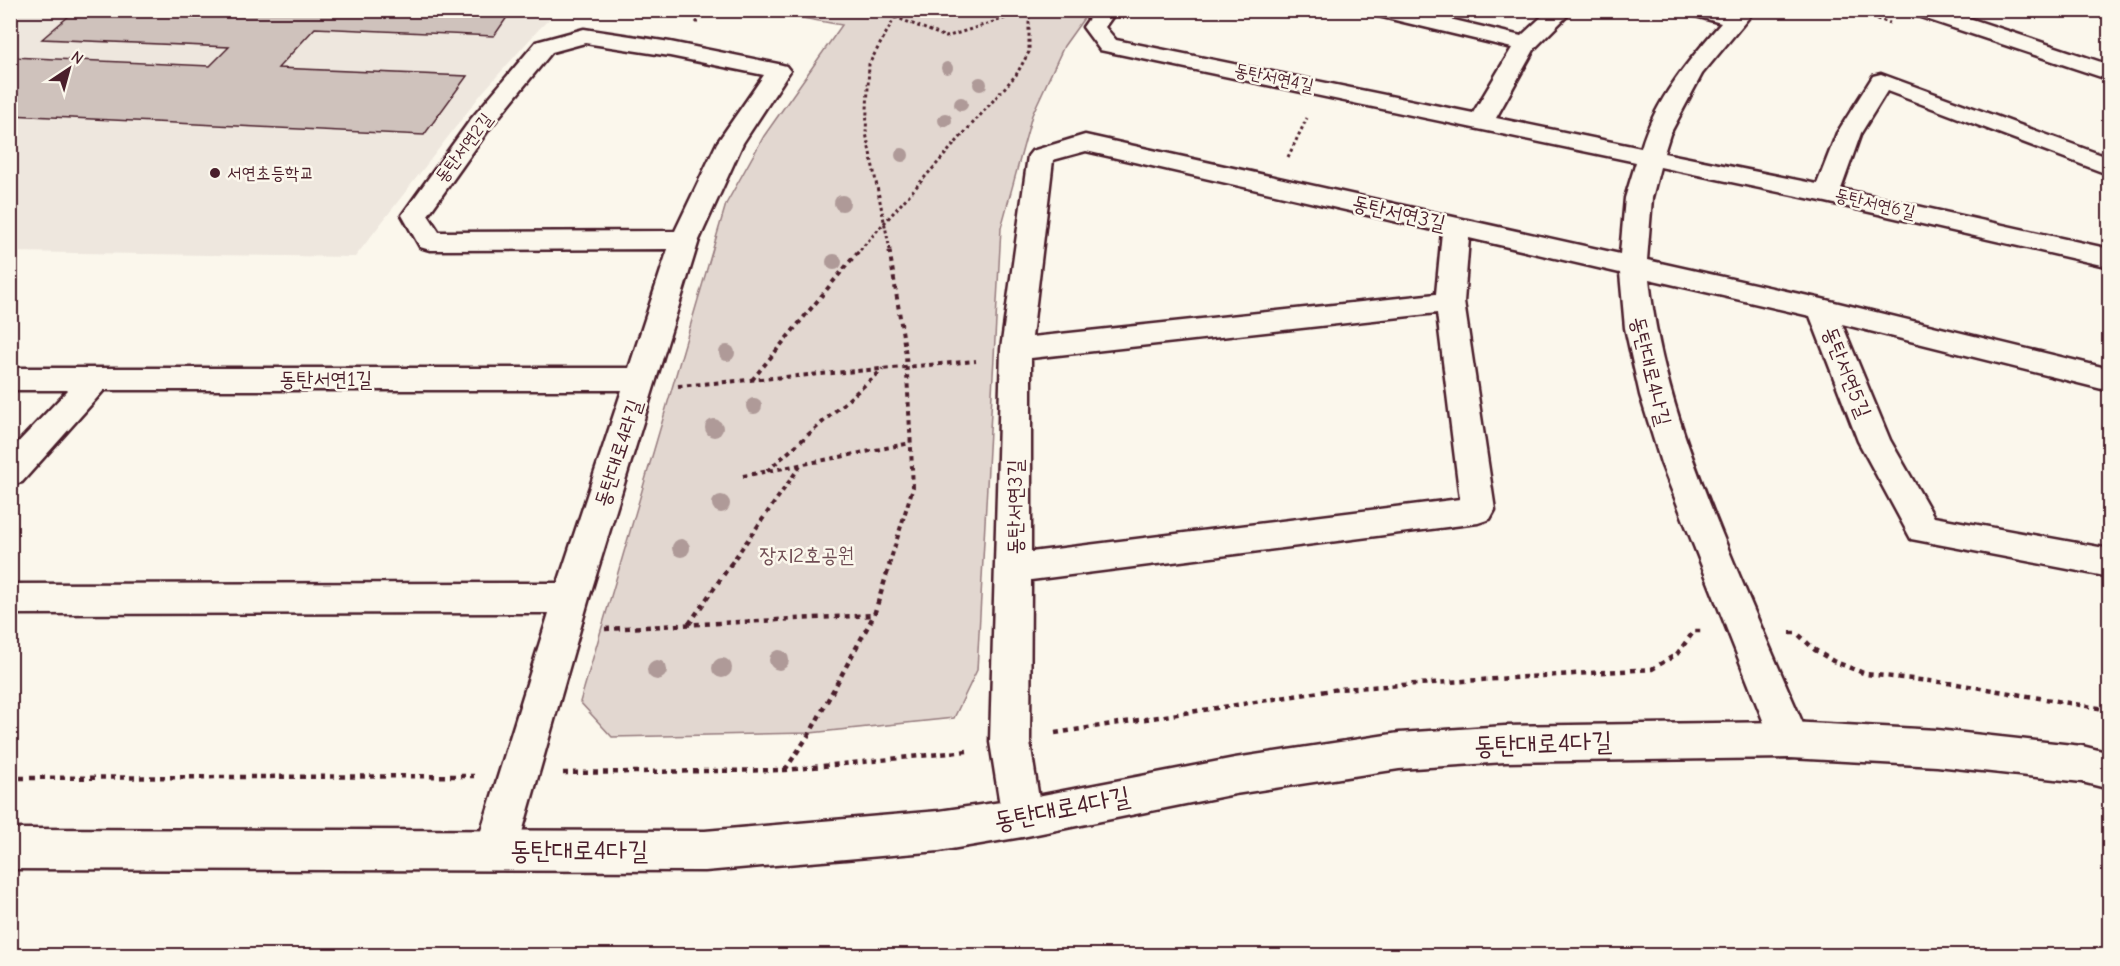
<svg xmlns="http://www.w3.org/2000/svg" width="2120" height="966" font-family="'Comic Neue','Poor Story',sans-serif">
  <rect width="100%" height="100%" fill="#fbf7ec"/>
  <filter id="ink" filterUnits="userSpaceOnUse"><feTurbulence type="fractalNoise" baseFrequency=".0167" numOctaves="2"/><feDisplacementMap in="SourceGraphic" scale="12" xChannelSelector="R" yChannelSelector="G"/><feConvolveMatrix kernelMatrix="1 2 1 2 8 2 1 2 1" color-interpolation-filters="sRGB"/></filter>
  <g filter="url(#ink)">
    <path fill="#eee7de" d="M 15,10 L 558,11 L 540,28 L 482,93 L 355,257 L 11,252 L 10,14 Z"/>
    <path fill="#e2d7d0" stroke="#967b7e" stroke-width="1.5" d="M 763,11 L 1089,11 L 1064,46 L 1032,115 L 1001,228 L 977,670 L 954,718 L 810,733 L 612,737 L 580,702 L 726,204 L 764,136 L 842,25 Z"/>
    <path fill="#cfc2bc" stroke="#4a1f2b" stroke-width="1.5" d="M 76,10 L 512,10 L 494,36 L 315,28 L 278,68 L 467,76 L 424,135 L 10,115 L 12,57 L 210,66 L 229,47 L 42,39 Z"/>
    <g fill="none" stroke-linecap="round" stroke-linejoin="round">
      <g stroke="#4a1f2b" stroke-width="5">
        <g id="minor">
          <path d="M 1095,10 L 1117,10 L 1105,27 L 1116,40 L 1473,113 L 1512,48 L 1374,15 L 1371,10 L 1412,10 L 1521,36 L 1549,10 L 1573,10 L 1535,48 L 1496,118 L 1641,148 C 1655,100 1689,60 1721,23 L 1692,15 L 1689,10 L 1755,10 L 1702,74 L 1670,134 L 1664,153 L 1817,184 L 1837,133 L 1873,76 L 1881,74 L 2110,158 L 2110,175 L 1887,91 L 1861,133 L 1841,189 L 2110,249 L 2110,267 L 1826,202 L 1660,167 L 1652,198 L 1647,260 L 1822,299 L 2110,369 L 2110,391 L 1842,324 L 1890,440 L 1934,517 L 2110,549 L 2110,577 L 1911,539 L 1858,441 L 1810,316 L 1649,279 C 1660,381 1695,469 1734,563 C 1759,622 1784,681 1810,740 L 1804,753 L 1790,758 L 1776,753 L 1661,463 L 1640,395 L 1625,328 L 1620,273 L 1469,238 L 1464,302 L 1495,510 L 1490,519 L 1478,523 L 1031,580 L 1030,742 L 1042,818 L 1036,832 L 1022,837 L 1008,832 L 1002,818 L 990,742 L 1001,349 L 1028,156 L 1032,151 L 1085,135 L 1620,254 L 1625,198 L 1636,162 L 1100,50 L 1083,27 ZM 1086,151 L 1442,232 L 1436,294 L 1032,337 L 1053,160 ZM 1437,313 L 1460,499 L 1031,552 L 1031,358 Z"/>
          <path d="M 584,29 L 670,42 L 778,64 L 786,66 L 790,71 L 743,143 L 699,240 L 589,598 L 517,850 L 511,864 L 496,870 L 481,864 L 475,850 L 549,613 L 10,614 L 10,584 L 558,583 L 622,390 L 104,390 L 22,482 L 10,485 L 10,451 L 68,390 L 10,390 L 10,368 L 629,368 L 668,249 L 430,250 L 420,247 L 402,215 L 471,119 L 536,42 ZM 585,43 L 670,56 L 764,75 L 717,143 L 675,231 L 439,232 L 428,215 L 489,129 L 552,52 Z"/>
        </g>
      </g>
      <g stroke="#4a1f2b" stroke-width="5">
        <g id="tertiary">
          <path d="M 1911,10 L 1945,10 L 2110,65 L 2110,80 L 1914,15 Z"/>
          <path d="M 1790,722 L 1937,730 L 2082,746 L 2110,753 L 2110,789 L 2082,782 L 1937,766 L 1790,758 L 1505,762 L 1399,769 L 1235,794 L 1022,837 L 939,851 L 705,871 L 10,869 L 10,829 L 705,831 L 939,811 L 1022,799 L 1235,758 L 1399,733 L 1505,726 Z"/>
        </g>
      </g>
      <g stroke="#4a1f2b" stroke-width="3" stroke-dasharray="3 3" stroke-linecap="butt">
        <path d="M 1848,10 L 1890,23"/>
        <path d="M 895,17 L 946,37 L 1028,11"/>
        <path d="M 696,23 L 708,10"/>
        <path d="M 1288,157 L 1307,118"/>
        <path d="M 860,250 L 1016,75 L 1029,52 L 1029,10"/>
        <path d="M 890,250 L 866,133 L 869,64 L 899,10"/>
      </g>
      <g stroke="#4a1f2b" stroke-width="4" stroke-dasharray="4.5 4.5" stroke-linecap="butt">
        <path d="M 752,380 L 861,248"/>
        <path d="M 678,386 L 976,361"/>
        <path d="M 767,471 L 883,369"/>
        <path d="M 743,476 L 911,443"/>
        <path d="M 730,565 L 801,465"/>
        <path d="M 889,565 L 913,487 L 906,355 L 889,248"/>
      </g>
      <g stroke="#4a1f2b" stroke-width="4.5" stroke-dasharray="5 5" stroke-linecap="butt">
        <path d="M 689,624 L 731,564"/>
        <path d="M 605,629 L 873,615"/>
        <path d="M 1790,633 L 1797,633 L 1815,650 L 1833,661 L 1866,674 L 1957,684 L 2110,710"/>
        <path d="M 1055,733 L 1339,689 L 1652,669 L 1677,654 L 1694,631 L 1701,631"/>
        <path d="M 785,770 L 810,733 L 874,615 L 890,564"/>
        <path d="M 563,773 L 785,770 L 968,751"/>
        <path d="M 10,778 L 474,776"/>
      </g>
      <use href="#minor" fill="#fbf7ec" fill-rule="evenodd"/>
      <use href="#tertiary" fill="#fbf7ec" fill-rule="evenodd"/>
    </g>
    <g fill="#af9a98">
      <circle cx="947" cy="68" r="6"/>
      <circle cx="980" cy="84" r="7"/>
      <circle cx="961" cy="104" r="7"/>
      <circle cx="945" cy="120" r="7"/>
      <circle cx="902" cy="155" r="7"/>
      <circle cx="842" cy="203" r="8"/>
      <circle cx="834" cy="262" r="8"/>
      <circle cx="727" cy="353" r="8"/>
      <circle cx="754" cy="406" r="8"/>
      <circle cx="714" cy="428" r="9"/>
      <circle cx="721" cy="504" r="9"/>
      <circle cx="681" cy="548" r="9"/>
      <circle cx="779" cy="660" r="10"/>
      <circle cx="722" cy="668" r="10"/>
      <circle cx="657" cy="670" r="10"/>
    </g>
  </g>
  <circle fill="#4a1f2b" stroke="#fbf7ec" stroke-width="2" cx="215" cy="173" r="6"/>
  <g text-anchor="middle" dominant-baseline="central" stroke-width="5" stroke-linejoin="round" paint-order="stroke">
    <g font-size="18" fill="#4a1f2b" stroke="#fbf7ec">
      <text transform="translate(1274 78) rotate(12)">동탄서연4길</text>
      <text transform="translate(464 148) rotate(-53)">동탄서연2길</text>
      <text transform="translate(1875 204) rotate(13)">동탄서연6길</text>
    </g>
    <g font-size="18" fill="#4a1f2b" stroke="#fbf7ec" text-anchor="start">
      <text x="227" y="173">서연초등학교</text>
    </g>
    <g font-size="21" fill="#4a1f2b" stroke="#fbf7ec">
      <text transform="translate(1399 213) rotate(13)">동탄서연3길</text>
      <text transform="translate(1651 371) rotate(76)">동탄대로4나길</text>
      <text transform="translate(1847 372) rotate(68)">동탄서연5길</text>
      <text x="326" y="379">동탄서연1길</text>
      <text transform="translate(618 453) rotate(-72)">동탄대로4라길</text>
      <text transform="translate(1015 507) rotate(-90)">동탄서연3길</text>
    </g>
    <g font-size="21" fill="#704d54" stroke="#fbf7ec">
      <text x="807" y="555">장지2호공원</text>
    </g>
    <g font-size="26" fill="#4a1f2b" stroke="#fbf7ec">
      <text transform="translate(1543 744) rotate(-2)">동탄대로4다길</text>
      <text transform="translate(1062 809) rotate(-11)">동탄대로4다길</text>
      <text x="579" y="851">동탄대로4다길</text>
    </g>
  </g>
  <rect width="2120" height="966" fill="none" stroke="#fbf7ec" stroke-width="36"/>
  <rect x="18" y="18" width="2084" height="930" fill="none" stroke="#4a1f2b" stroke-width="2" filter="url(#ink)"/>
  <g transform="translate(69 69) rotate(36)" stroke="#fbf7ec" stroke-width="4.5" paint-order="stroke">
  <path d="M0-4.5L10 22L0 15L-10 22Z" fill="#4a1f2b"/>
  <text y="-9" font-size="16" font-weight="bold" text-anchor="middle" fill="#4a1f2b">N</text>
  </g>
</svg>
